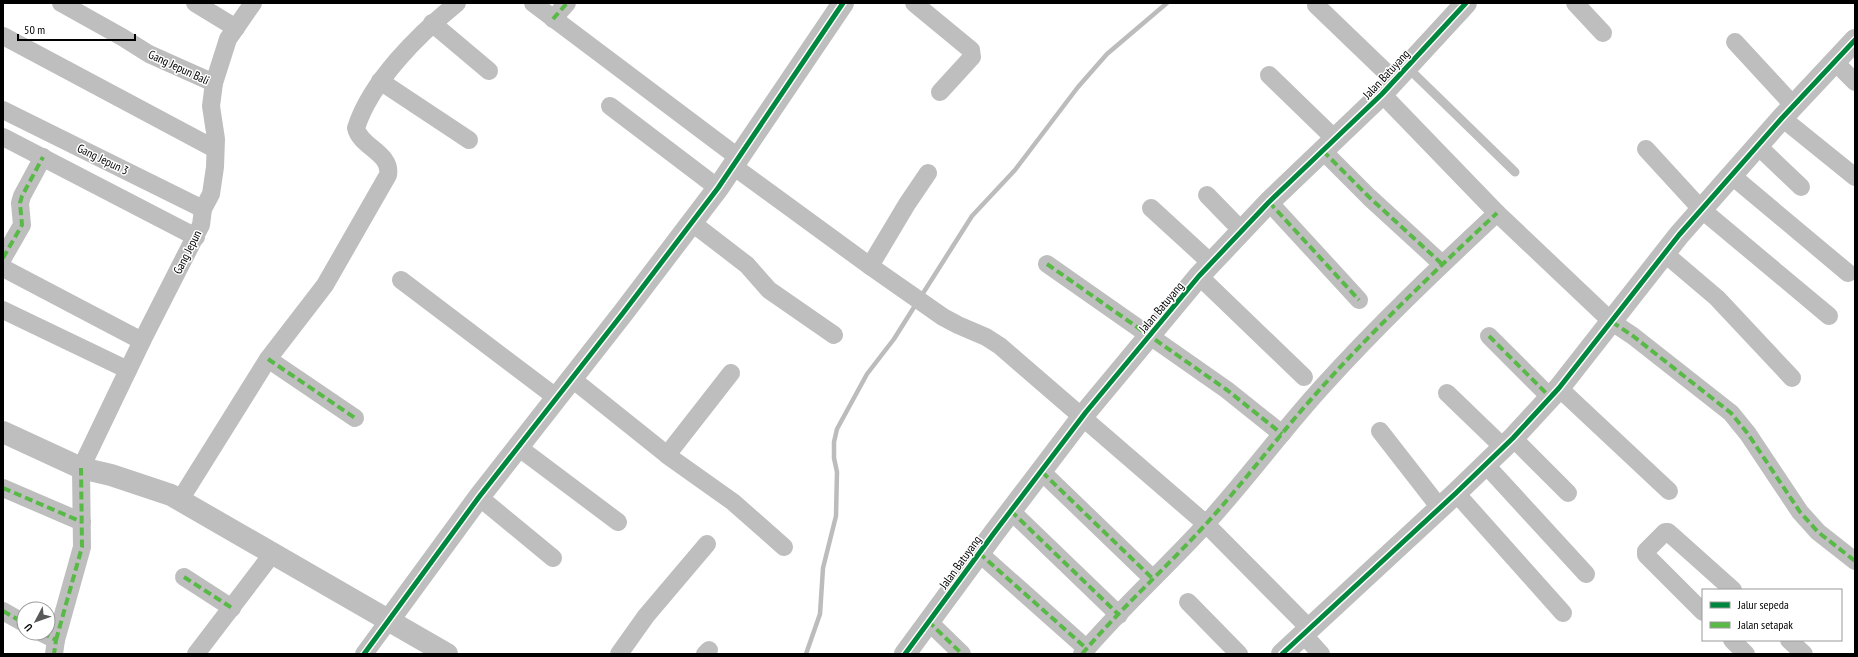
<svg xmlns="http://www.w3.org/2000/svg" width="1858" height="657" font-family="'PT Sans Narrow',sans-serif">
  <rect width="100%" height="100%" fill="#fff"/>
  <g fill="none" stroke-linecap="round" stroke-linejoin="round">
    <g stroke="#bcbcbc" stroke-width="4.5">
      <path d="M 920,298 L 972,216 L 1015,170 L 1078,87 L 1107,54 L 1167,3"/>
      <path d="M 806,654 L 820,614 L 823,568 L 836,516 L 837,472 L 834,458 L 834,442 L 837,429 L 867,374 L 894,339 L 916,304"/>
    </g>
    <path stroke="#bebebe" stroke-width="9" d="M 1407,67 L 1515,172"/>
    <g stroke="#bebebe" stroke-width="18">
      <path d="M 61,3 L 122,37 L 149,54 L 214,83"/>
      <path d="M 195,3 L 236,28"/>
      <path d="M 533,3 L 739,158"/>
      <path d="M 914,3 L 971,50 L 972,57 L 940,92"/>
      <path d="M 1575,3 L 1603,33"/>
      <path d="M 1316,5 L 1394,80"/>
      <path d="M 553,19 L 567,3"/>
      <path d="M 432,23 L 489,71"/>
      <path d="M 3,36 L 215,149"/>
      <path d="M 1735,42 L 1794,106"/>
      <path d="M 1835,62 L 1855,82"/>
      <path d="M 1269,75 L 1335,139"/>
      <path d="M 380,81 L 469,140"/>
      <path d="M 1382,94 L 1497,213 L 1612,322 L 1633,336 L 1731,413 L 1748,434 L 1800,512 L 1818,532 L 1855,561"/>
      <path d="M 610,106 L 718,188"/>
      <path d="M 3,110 L 203,209"/>
      <path d="M 1782,118 L 1855,177"/>
      <path d="M 3,137 L 196,237"/>
      <path d="M 1758,146 L 1801,187"/>
      <path d="M 1646,149 L 1701,209 L 1829,316"/>
      <path d="M 1323,151 L 1369,197 L 1442,264"/>
      <path d="M 733,166 L 870,266 L 943,317 L 958,325 L 986,337 L 1000,346 L 1206,524 L 1309,628"/>
      <path d="M 1731,175 L 1848,273"/>
      <path d="M 1207,195 L 1242,231"/>
      <path d="M 1269,202 L 1359,300"/>
      <path d="M 1151,208 L 1211,263"/>
      <path d="M 691,222 L 747,265 L 769,290 L 834,335"/>
      <path d="M 1664,253 L 1717,298 L 1792,378"/>
      <path d="M 3,258 L 22,225 L 20,203 L 22,196 L 43,157"/>
      <path d="M 1047,264 L 1227,390 L 1282,434"/>
      <path d="M 870,266 L 907,204 L 928,173"/>
      <path d="M 3,268 L 142,341"/>
      <path d="M 1199,276 L 1304,377"/>
      <path d="M 401,280 L 557,398"/>
      <path d="M 3,310 L 128,370"/>
      <path d="M 1489,336 L 1550,397"/>
      <path d="M 268,359 L 355,418"/>
      <path d="M 571,378 L 671,458 L 733,502 L 784,547"/>
      <path d="M 1559,388 L 1669,491"/>
      <path d="M 1447,393 L 1503,447"/>
      <path d="M 1380,431 L 1440,508"/>
      <path d="M 1513,438 L 1568,493"/>
      <path d="M 518,447 L 618,522"/>
      <path d="M 667,455 L 731,373"/>
      <path d="M 1485,464 L 1586,574"/>
      <path d="M 1042,472 L 1152,578"/>
      <path d="M 3,488 L 82,522"/>
      <path d="M 1456,493 L 1563,613"/>
      <path d="M 479,497 L 553,558"/>
      <path d="M 180,500 L 268,359 L 325,285 L 388,175 C 392,153 360,147 356,128 C 371,81 419,34 457,3"/>
      <path d="M 1011,511 L 1119,615"/>
      <path d="M 979,553 L 1087,649"/>
      <path d="M 184,577 L 232,608"/>
      <path d="M 1188,602 L 1239,654"/>
      <path d="M 3,611 L 24,623"/>
      <path d="M 1703,612 L 1646,555 L 1646,551 L 1665,532 L 1668,532 L 1733,590"/>
      <path d="M 928,621 L 962,654"/>
      <path d="M 42,633 L 56,640 L 54,654"/>
      <path d="M 1303,634 L 1321,654"/>
      <path d="M 56,640 L 82,547 L 81,468 L 142,341 L 201,225 L 203,209 L 211,194 L 215,167 L 216,139 L 211,106 L 214,83 L 228,39 L 253,3"/>
      <path d="M 1732,640 L 1746,654"/>
      <path d="M 1789,640 L 1804,654"/>
      <path d="M 196,654 L 273,553"/>
      <path d="M 364,654 L 389,620"/>
      <path d="M 619,654 L 646,616 L 707,544"/>
      <path d="M 705,654 L 709,650"/>
      <path d="M 1082,654 C 1121,608 1166,568 1206,524 C 1246,480 1282,431 1322,387 C 1377,326 1437,269 1497,213"/>
    </g>
    <g stroke="#bebebe" stroke-width="22">
      <path d="M 3,432 L 81,468 L 111,475 L 171,495 L 447,654"/>
      <path d="M 389,620 L 479,497 L 623,313 L 718,188 L 843,3"/>
      <path d="M 905,654 L 994,533 L 1086,412 L 1199,276 L 1269,202 L 1382,94 L 1466,3"/>
      <path d="M 1282,654 L 1456,493 L 1513,438 L 1559,388 L 1679,235 L 1782,118 L 1855,40"/>
    </g>
    <g stroke="#58b947" stroke-width="4" stroke-dasharray="8 4" stroke-linecap="butt">
      <path d="M 553,19 L 567,3"/>
      <path d="M 1323,151 L 1369,197 L 1442,264"/>
      <path d="M 1269,202 L 1359,300"/>
      <path d="M 3,258 L 22,225 L 20,203 L 22,196 L 43,157"/>
      <path d="M 1047,264 L 1227,390 L 1282,434"/>
      <path d="M 1612,322 L 1633,336 L 1731,413 L 1748,434 L 1800,512 L 1818,532 L 1855,561"/>
      <path d="M 1489,336 L 1550,397"/>
      <path d="M 268,359 L 355,418"/>
      <path d="M 1042,472 L 1152,578"/>
      <path d="M 3,488 L 82,522"/>
      <path d="M 1011,511 L 1119,615"/>
      <path d="M 979,553 L 1087,649"/>
      <path d="M 184,577 L 232,608"/>
      <path d="M 3,611 L 24,623"/>
      <path d="M 928,621 L 962,654"/>
      <path d="M 42,633 L 56,640 L 54,654"/>
      <path d="M 56,640 L 82,547 L 81,468"/>
      <path d="M 1082,654 C 1121,608 1166,568 1206,524 C 1246,480 1282,431 1322,387 C 1377,326 1437,269 1497,213"/>
    </g>
    <g stroke="#fff" stroke-width="8">
      <g id="cycleway">
        <path d="M 364,654 L 479,497 L 623,313 L 718,188 L 843,3"/>
        <path d="M 905,654 L 994,533 L 1086,412 L 1199,276 L 1269,202 L 1382,94 L 1466,3"/>
        <path d="M 1282,654 L 1456,493 L 1513,438 L 1559,388 L 1679,235 L 1782,118 L 1855,40"/>
      </g>
    </g>
    <use href="#cycleway" stroke="#00873e" stroke-width="5"/>
  </g>
  <g text-anchor="middle" dominant-baseline="central" stroke-width="3" stroke-linejoin="round" paint-order="stroke">
    <g font-size="12" fill="#000" stroke="#fff">
      <text transform="translate(179 67) rotate(25)">Gang Jepun Bali</text>
      <text transform="translate(1386 74) rotate(-47)">Jalan Batuyang</text>
      <text transform="translate(103 159) rotate(26)">Gang Jepun 3</text>
      <text transform="translate(187 252) rotate(-63)">Gang Jepun</text>
      <text transform="translate(1161 307) rotate(-50)">Jalan Batuyang</text>
      <text transform="translate(960 562) rotate(-54)">Jalan Batuyang</text>
    </g>
  </g>
  <rect width="1858" height="657" fill="none" stroke="#000000" stroke-width="8"/>
  <rect x="1702" y="589" width="140" height="52" fill="#ffffff" stroke="#999999"/>
  <rect x="1710" y="602" width="20" height="6" fill="#00873e" stroke="#999999"/>
  <text x="1738" y="609" font-size="12" fill="#000000">Jalur sepeda</text>
  <rect x="1710" y="622" width="20" height="6" fill="#58b947" stroke="#999999"/>
  <text x="1738" y="629" font-size="12" fill="#000000">Jalan setapak</text>
  <g transform="translate(36 621) rotate(229)"><circle r="19" fill="#ffffff" stroke="#999999"/>
  <path d="M0-3L7 15L0 10L-7 15Z" fill="#595959"/>
  <text y="-6" font-size="11" font-weight="bold" text-anchor="middle" fill="#000000">U</text>
  </g>
  <path d="M18 34v6h117v-6" fill="none" stroke="#000000" stroke-width="2"/>
  <text x="24" y="34" font-size="12" fill="#000000" stroke="#ffffff" stroke-width="3" paint-order="stroke">50 m</text>
</svg>
